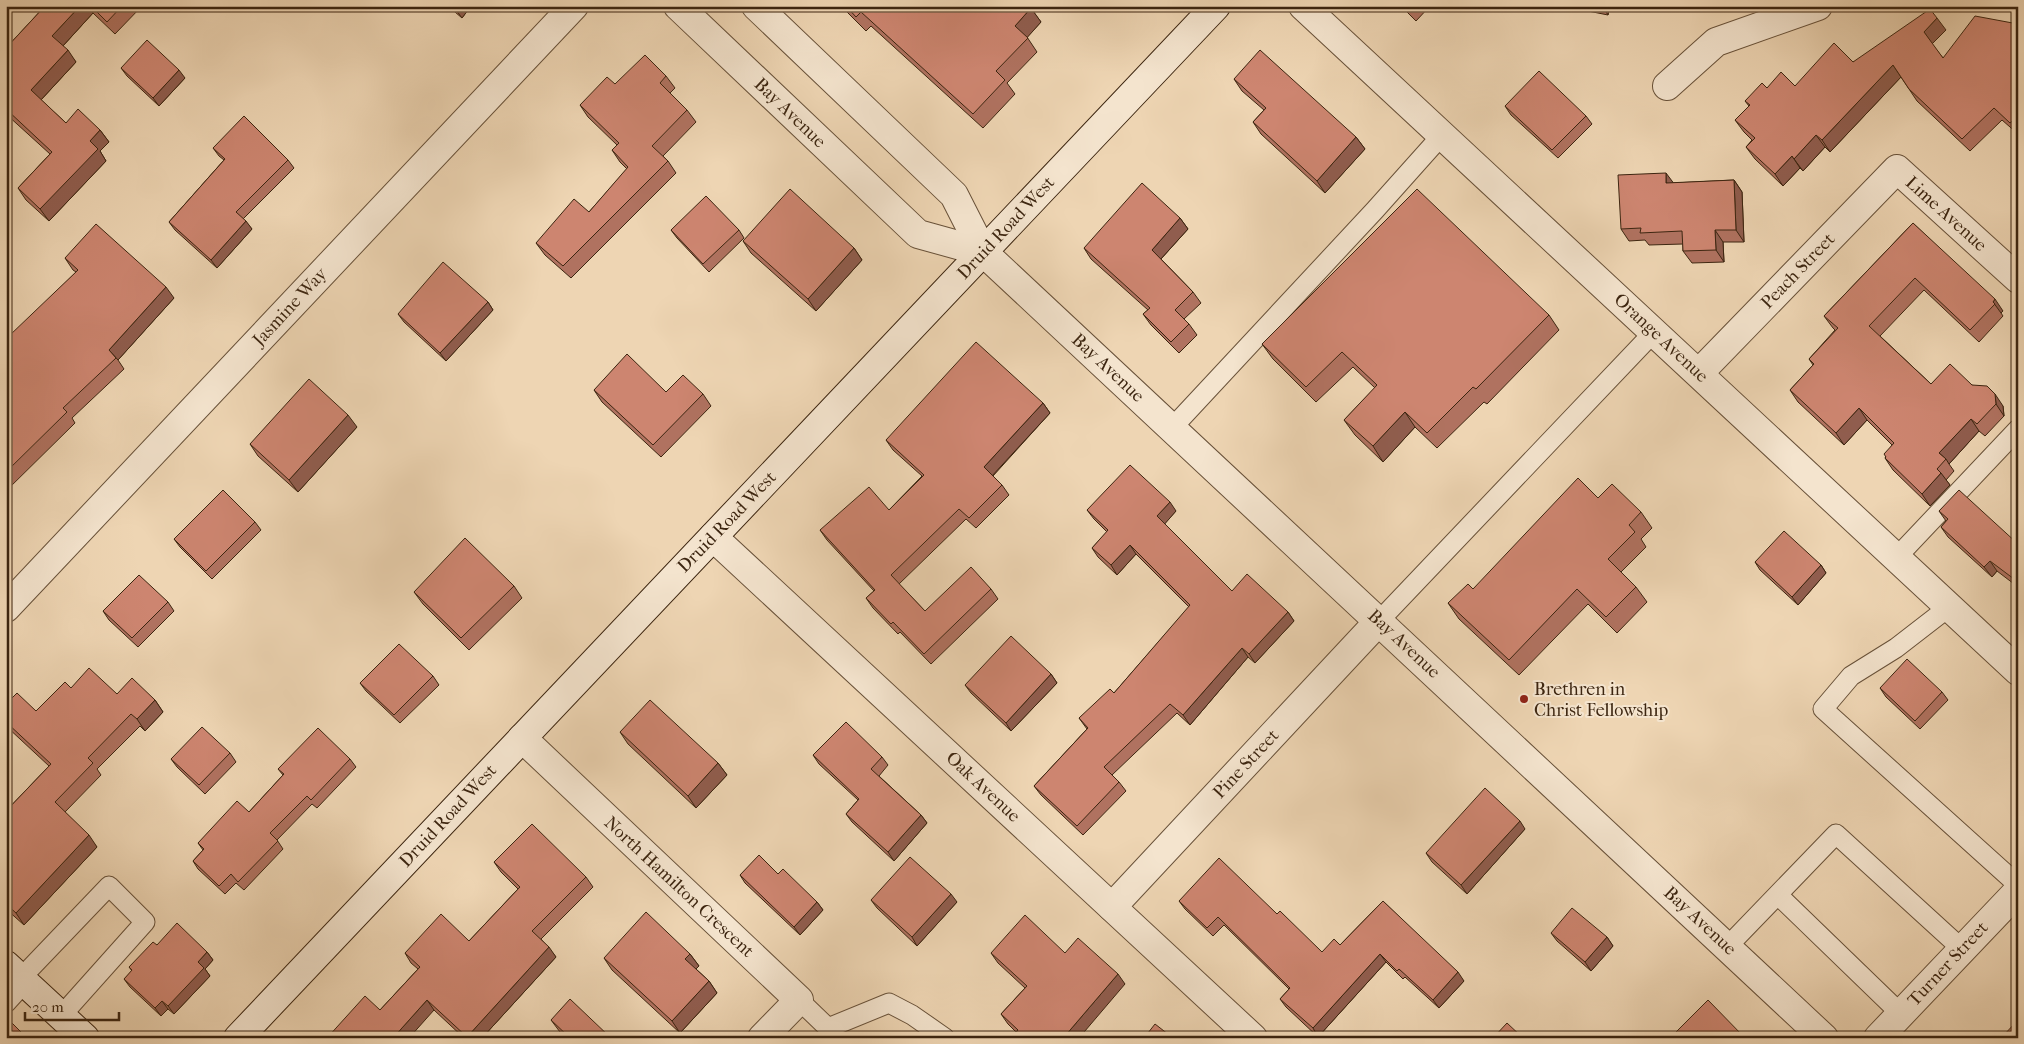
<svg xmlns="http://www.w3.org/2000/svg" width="2024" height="1044" font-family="'IM FELL French Canon',serif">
  <rect width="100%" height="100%" fill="#eed5b3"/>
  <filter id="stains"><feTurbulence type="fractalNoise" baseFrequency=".004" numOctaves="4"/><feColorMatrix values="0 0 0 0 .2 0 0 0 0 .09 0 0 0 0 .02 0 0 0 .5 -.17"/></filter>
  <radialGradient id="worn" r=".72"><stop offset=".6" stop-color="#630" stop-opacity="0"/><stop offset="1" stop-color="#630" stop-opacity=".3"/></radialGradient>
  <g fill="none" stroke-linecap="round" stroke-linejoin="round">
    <g stroke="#685139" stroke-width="21">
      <g id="lane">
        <path d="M 1172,428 L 1375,210 L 1442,135"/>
        <path d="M 1896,558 L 2018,429"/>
        <path d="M 1949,607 L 1896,648 L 1851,676 L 1823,709 L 2018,885"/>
        <path d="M 1379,621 L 1654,332"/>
        <path d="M 1778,895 L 1901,1014"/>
        <path d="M 1727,947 L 1836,834 L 1962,949"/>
        <path d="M 21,978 L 109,886 L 145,922 L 61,1016"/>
        <path d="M 799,1000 L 828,1028"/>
        <path d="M 6,1003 L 25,982"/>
        <path d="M 833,1038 L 828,1028 L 889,1003 L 912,1015 L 945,1038"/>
      </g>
    </g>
    <g stroke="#685139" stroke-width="30">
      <g id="street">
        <path d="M 678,6 L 918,234 L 983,252"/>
        <path d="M 756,6 L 954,195 L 983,252 L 1824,1038"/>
        <path d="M 1303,6 L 2018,671"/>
        <path d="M 1667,86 L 1716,42 L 1818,6"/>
        <path d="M 1699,373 L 1897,169 L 2018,279"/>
        <path d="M 713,537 L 1253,1038"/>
        <path d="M 6,608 L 574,6"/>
        <path d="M 522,738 L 799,1000 L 762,1038"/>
        <path d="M 1112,907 L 1379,621"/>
        <path d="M 1878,1038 L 2018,891"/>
      </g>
    </g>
    <g stroke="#3c2510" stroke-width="30">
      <g id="secondary">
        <path d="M 6,965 L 85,1038"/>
        <path d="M 238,1038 L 1216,6"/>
      </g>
    </g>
    <use href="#lane" stroke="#f4e4ce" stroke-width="19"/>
    <use href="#street" stroke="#f4e4ce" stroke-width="28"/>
    <use href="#secondary" stroke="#f4e4ce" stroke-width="28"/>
  </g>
  <g fill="#b07260" stroke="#3c2510">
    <path d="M 45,6 L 142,6 L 115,34 L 93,13 L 63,46 L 76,62 L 41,100 L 66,123 L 100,130 L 109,142 L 100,151 L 106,161 L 49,221 L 26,200 L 18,188 L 50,154 L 6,114 L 6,48 Z"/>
    <path d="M 448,6 L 471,6 L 462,18 Z"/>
    <path d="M 841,6 L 1029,6 L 1041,22 L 1027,37 L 1037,52 L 1007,83 L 1015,94 L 983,128 L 871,26 L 866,31 Z"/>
    <path d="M 1401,6 L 1430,6 L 1416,21 Z"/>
    <path d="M 1577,6 L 1609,6 L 1608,15 L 1578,9 Z"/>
    <path d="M 2018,24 L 2018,134 L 2002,120 L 1970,151 L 1917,101 L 1901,77 L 1830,152 L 1825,147 L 1803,171 L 1800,168 L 1783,186 L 1755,159 L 1746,147 L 1752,140 L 1744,132 L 1735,120 L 1749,106 L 1745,101 L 1767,88 L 1795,86 L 1853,62 L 1946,30 L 1932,44 L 1943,58 Z"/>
    <path d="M 121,68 L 185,78 L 159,106 L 127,76 Z"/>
    <path d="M 666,76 L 675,88 L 670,93 L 687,110 L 696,122 L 663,156 L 668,161 L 676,173 L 571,278 L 545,255 L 536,243 L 589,212 L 627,169 L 620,162 L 612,150 L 617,145 L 588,117 L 580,105 Z"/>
    <path d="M 1234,79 L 1356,137 L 1365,149 L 1325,193 L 1261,134 L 1253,122 L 1264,110 L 1242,91 Z"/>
    <path d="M 1505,106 L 1586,116 L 1592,124 L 1558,158 L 1511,115 Z"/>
    <path d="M 213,148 L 288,160 L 294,168 L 243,219 L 252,229 L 217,268 L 175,230 L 169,222 L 224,160 L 219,156 Z"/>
    <path d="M 1734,180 L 1742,192 L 1744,242 L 1723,242 L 1724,262 L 1692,263 L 1683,251 L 1683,244 L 1649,245 L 1645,240 L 1629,241 L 1621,229 L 1673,183 Z"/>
    <path d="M 1180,218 L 1188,229 L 1161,259 L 1193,292 L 1201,303 L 1184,319 L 1189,324 L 1197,335 L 1179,353 L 1151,325 L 1143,314 L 1148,310 L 1091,259 L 1084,248 Z"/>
    <path d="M 1913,223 L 2003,311 L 2001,313 L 2003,316 L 1979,342 L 1924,290 L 1880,336 L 1931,384 L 1972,385 L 2003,406 L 2004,416 L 1985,436 L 1979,431 L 1949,464 L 1954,471 L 1946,480 L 1950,485 L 1930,506 L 1893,470 L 1885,458 L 1892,445 L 1867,420 L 1844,445 L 1798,402 L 1790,390 L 1813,365 L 1809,359 L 1835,330 L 1833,328 L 1824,316 Z"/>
    <path d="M 671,230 L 739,230 L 744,238 L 709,272 L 677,238 Z"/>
    <path d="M 743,241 L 854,248 L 862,260 L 816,311 L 751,253 Z"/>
    <path d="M 65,258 L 174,298 L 118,360 L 124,369 L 72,418 L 75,423 L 6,491 L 6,342 L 76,272 L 73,270 Z"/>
    <path d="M 488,302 L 493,310 L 446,361 L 404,322 L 398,314 Z"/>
    <path d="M 1549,315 L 1559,330 L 1487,404 L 1484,402 L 1437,448 L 1415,427 L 1383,462 L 1355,435 L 1344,420 L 1375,388 L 1353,367 L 1316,402 L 1273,359 L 1262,344 Z"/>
    <path d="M 594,390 L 703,394 L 711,406 L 661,457 L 602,402 Z"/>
    <path d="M 1043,403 L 1050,413 L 993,476 L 1002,485 L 1009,495 L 976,528 L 966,519 L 899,584 L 925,611 L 991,589 L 998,599 L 931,664 L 900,632 L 898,634 L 873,608 L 866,598 L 874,591 L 827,540 L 820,530 L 889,510 L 922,476 L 893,450 L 886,440 Z"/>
    <path d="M 357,427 L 298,492 L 258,456 L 250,444 Z"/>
    <path d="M 1598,498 L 1641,512 L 1652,528 L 1641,539 L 1646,547 L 1621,572 L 1636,587 L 1647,602 L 1617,633 L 1588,604 L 1519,675 L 1459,619 L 1448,603 L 1473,589 Z"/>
    <path d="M 1087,510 L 1176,511 L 1164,524 L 1232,591 L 1288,612 L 1294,621 L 1255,663 L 1248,657 L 1190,725 L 1177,713 L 1112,775 L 1119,782 L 1126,791 L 1083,835 L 1041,795 L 1034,786 L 1087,729 L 1079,718 L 1114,693 L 1189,607 L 1136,554 L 1117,575 L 1098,557 L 1092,548 L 1107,532 L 1094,519 Z"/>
    <path d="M 1939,511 L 2018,544 L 2018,587 L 1997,571 L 1992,577 L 1948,537 L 1941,527 L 1946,521 Z"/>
    <path d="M 255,522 L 261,530 L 212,579 L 180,547 L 174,539 Z"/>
    <path d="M 1755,562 L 1821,565 L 1826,573 L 1798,605 L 1760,570 Z"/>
    <path d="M 514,586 L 522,598 L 469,650 L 423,604 L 414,592 Z"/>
    <path d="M 168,602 L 174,611 L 138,647 L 109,620 L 103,611 Z"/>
    <path d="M 1051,674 L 1057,683 L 1011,731 L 971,693 L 965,685 Z"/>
    <path d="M 433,676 L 439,685 L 400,723 L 366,691 L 360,683 Z"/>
    <path d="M 71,688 L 155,700 L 163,712 L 145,731 L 140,726 L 97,769 L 101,775 L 65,812 L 97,847 L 24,925 L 6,909 L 6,811 L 49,766 L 6,726 L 6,704 L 36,711 Z"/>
    <path d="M 1880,688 L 1942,692 L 1948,700 L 1920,729 L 1886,697 Z"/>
    <path d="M 620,732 L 718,763 L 727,775 L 696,808 L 628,744 Z"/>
    <path d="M 230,753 L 236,762 L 205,794 L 177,767 L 171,759 Z"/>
    <path d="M 813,755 L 882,757 L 888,765 L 879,776 L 921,815 L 927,823 L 894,861 L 852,822 L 846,814 L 858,800 L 819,764 Z"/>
    <path d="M 350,759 L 356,767 L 317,808 L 312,804 L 277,840 L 283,849 L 244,890 L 236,883 L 225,894 L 198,869 L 193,861 L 203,850 L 198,843 L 249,812 L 283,775 L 278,769 Z"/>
    <path d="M 1525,829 L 1467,894 L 1432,862 L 1426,853 Z"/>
    <path d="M 494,862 L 586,877 L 593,887 L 541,939 L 556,957 L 482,1038 L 464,1038 L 434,1010 L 380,1010 L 418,969 L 411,963 L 405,953 L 469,941 L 518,889 L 501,872 Z"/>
    <path d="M 778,874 L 817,902 L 823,910 L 800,935 L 745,883 L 740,875 Z"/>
    <path d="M 871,900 L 957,902 L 917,946 L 877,908 Z"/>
    <path d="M 1179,901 L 1277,914 L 1322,952 L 1340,945 L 1383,901 L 1464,981 L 1439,1008 L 1405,977 L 1403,979 L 1386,962 L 1318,1037 L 1286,1007 L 1280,999 L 1289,989 L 1224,925 L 1213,936 L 1185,909 Z"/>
    <path d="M 1551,933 L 1607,937 L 1613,946 L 1591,971 L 1557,941 Z"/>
    <path d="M 157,945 L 207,952 L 213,960 L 205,969 L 210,976 L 174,1014 L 168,1009 L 161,1016 L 130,987 L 124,979 L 132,971 L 129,967 Z"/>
    <path d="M 991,953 L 1065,953 L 1125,984 L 1016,1032 L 1008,1024 L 1001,1014 L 1025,988 L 998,963 Z"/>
    <path d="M 690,954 L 699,966 L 696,969 L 709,981 L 717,993 L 680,1033 L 612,970 L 604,958 Z"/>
    <path d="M 551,1020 L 611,1038 L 565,1038 L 560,1032 Z"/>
  </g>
  <g fill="#905d4e" stroke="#3c2510">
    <path d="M 80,6 L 89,6 L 93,13 L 61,48 L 52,36 Z"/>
    <path d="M 453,6 L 471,6 L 462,18 Z"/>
    <path d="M 1602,6 L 1609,6 L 1608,15 Z"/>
    <path d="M 1031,8 L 1041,22 L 1025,40 L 1015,26 Z"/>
    <path d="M 1937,18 L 1946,30 L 1932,44 L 1924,32 Z"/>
    <path d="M 68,50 L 76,62 L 39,102 L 31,90 Z"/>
    <path d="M 1893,65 L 1901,77 L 1830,152 L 1822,140 Z"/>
    <path d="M 179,70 L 185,78 L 159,106 L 153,98 Z"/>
    <path d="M 100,130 L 109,142 L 100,151 L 106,161 L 49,221 L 40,209 L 90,141 Z"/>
    <path d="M 1816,135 L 1825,147 L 1803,171 L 1794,159 Z"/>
    <path d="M 1356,137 L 1365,149 L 1325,193 L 1317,181 Z"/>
    <path d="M 1792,156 L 1800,168 L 1783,186 L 1775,174 Z"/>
    <path d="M 1666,173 L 1675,185 L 1666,183 Z"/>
    <path d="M 1734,180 L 1742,192 L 1744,242 L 1736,230 Z"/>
    <path d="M 1180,218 L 1188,229 L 1159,261 L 1152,250 Z"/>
    <path d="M 246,221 L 252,229 L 217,268 L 211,260 Z"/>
    <path d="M 1715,230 L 1723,242 L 1724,262 L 1716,250 Z"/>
    <path d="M 854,248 L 862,260 L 816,311 L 808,299 Z"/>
    <path d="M 166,287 L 174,298 L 118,360 L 109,350 Z"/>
    <path d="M 1995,299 L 2003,311 L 2001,313 L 1993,302 Z"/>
    <path d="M 488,302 L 493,310 L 446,361 L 440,353 Z"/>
    <path d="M 1995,394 L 2003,406 L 2004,416 L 1996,404 Z"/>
    <path d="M 1043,403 L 1050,413 L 991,477 L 984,467 Z"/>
    <path d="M 1859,408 L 1867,420 L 1844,445 L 1836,433 Z"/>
    <path d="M 1405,412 L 1415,427 L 1383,462 L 1373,446 Z"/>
    <path d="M 348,415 L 357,427 L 298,492 L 289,480 Z"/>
    <path d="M 1971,419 L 1979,431 L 1949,464 L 1946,459 L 1939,453 Z"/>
    <path d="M 1941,473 L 1950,485 L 1930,506 L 1922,494 Z"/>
    <path d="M 1170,502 L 1176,511 L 1163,526 L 1157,516 Z"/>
    <path d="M 1130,545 L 1136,554 L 1117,575 L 1111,565 Z"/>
    <path d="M 1990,561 L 1997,571 L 1992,577 L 1984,567 Z"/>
    <path d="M 1821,565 L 1826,573 L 1798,605 L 1792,597 Z"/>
    <path d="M 1288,612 L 1294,621 L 1255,663 L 1249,654 Z"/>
    <path d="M 1242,648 L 1248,657 L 1190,725 L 1183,715 Z"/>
    <path d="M 1051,674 L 1057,683 L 1011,731 L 1006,723 Z"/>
    <path d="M 155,700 L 163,712 L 145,731 L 137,719 Z"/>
    <path d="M 718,763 L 727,775 L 696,808 L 688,796 Z"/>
    <path d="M 921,815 L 927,823 L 894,861 L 888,852 Z"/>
    <path d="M 1520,821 L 1525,829 L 1467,894 L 1461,885 Z"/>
    <path d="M 89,835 L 97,847 L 24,925 L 16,913 Z"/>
    <path d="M 951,894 L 957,902 L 917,946 L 912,937 Z"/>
    <path d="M 817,902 L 823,910 L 800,935 L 794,927 Z"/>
    <path d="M 1607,937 L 1613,946 L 1591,971 L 1585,962 Z"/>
    <path d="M 549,947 L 556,957 L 482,1038 L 467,1038 L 467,1037 Z"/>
    <path d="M 207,952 L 213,960 L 205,969 L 210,976 L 174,1014 L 168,1006 L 198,962 Z"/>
    <path d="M 690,954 L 699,966 L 694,971 L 685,959 Z"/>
    <path d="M 1380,954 L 1386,962 L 1318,1037 L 1313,1028 Z"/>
    <path d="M 1458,972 L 1464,981 L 1439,1008 L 1433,1000 Z"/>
    <path d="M 1118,974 L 1125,984 L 1079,1038 L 1066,1038 L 1065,1036 Z"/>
    <path d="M 709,981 L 717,993 L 680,1033 L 672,1021 Z"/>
    <path d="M 427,1000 L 434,1010 L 409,1038 L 393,1038 Z"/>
    <path d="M 162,1001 L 168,1009 L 161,1016 L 155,1008 Z"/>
  </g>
  <g fill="#cd8570" stroke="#3c2510">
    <path d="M 45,6 L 80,6 L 52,36 L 68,50 L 31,90 L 66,123 L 78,109 L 100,130 L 90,141 L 98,149 L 40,209 L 18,188 L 52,152 L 6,109 L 6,48 Z"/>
    <path d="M 91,6 L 122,6 L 107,22 Z"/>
    <path d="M 846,6 L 1029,6 L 1031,8 L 1015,26 L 1028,38 L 996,71 L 1005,80 L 973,114 L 861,12 L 856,17 Z"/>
    <path d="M 1404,6 L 1416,6 L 1410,12 Z"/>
    <path d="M 1930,9 L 1937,18 L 1924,32 L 1943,58 L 1975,16 L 2018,24 L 2018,80 L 2014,83 L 2018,87 L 2018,116 L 2010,123 L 1994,108 L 1962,139 L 1909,89 L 1893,65 L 1822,140 L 1816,135 L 1794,159 L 1792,156 L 1775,174 L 1746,147 L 1755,138 L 1735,120 L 1750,105 L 1745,101 L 1762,83 L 1767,88 L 1781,72 L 1795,86 L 1834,43 L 1853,62 Z"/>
    <path d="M 147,40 L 179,70 L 153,98 L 121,68 Z"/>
    <path d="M 1260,50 L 1356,137 L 1317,181 L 1253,122 L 1266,108 L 1234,79 Z"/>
    <path d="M 645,55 L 666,76 L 660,83 L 687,110 L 652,146 L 668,161 L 563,266 L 536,243 L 574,199 L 589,212 L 628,167 L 612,150 L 619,143 L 580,105 L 607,77 L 615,84 Z"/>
    <path d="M 1539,71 L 1586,116 L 1552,150 L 1505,106 Z"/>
    <path d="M 244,116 L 288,160 L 236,212 L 246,221 L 211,260 L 169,222 L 225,159 L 213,148 Z"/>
    <path d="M 1666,173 L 1666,183 L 1734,180 L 1736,230 L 1715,230 L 1716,250 L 1683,251 L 1682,231 L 1640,233 L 1641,228 L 1621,229 L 1618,175 Z"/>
    <path d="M 1142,183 L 1180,218 L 1152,250 L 1193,292 L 1175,310 L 1189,324 L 1171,342 L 1143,314 L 1150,308 L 1084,248 Z"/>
    <path d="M 790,189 L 854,248 L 808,299 L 743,241 Z"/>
    <path d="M 1417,189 L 1549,315 L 1476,389 L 1473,387 L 1427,433 L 1405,412 L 1373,446 L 1344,420 L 1377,385 L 1342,352 L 1306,387 L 1262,344 Z"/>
    <path d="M 706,196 L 739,230 L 703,264 L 671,230 Z"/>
    <path d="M 1913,223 L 1995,299 L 1993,302 L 1995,304 L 1970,330 L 1915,278 L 1869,326 L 1931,384 L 1950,364 L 1972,385 L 1987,386 L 1995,394 L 1996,404 L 1977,424 L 1971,419 L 1939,453 L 1946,459 L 1937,469 L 1941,473 L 1922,494 L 1885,458 L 1886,457 L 1884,454 L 1894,443 L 1859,408 L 1836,433 L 1790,390 L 1814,364 L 1809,359 L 1838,328 L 1824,316 Z"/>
    <path d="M 96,224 L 166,287 L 109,350 L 116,358 L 63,408 L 67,412 L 6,472 L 6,342 L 10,338 L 9,336 L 78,270 L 65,258 Z"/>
    <path d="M 443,262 L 488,302 L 440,353 L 398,314 Z"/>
    <path d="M 976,342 L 1043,403 L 984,467 L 1002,485 L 969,518 L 959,509 L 891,575 L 925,611 L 971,567 L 991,589 L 924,654 L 893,622 L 891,624 L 866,598 L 875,590 L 820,530 L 869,487 L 889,510 L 924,475 L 886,440 Z"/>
    <path d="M 627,354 L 666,392 L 683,375 L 703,394 L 653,445 L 594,390 Z"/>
    <path d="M 309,379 L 348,415 L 289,480 L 250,444 Z"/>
    <path d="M 1130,465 L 1170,502 L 1157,516 L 1232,591 L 1247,574 L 1288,612 L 1249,654 L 1242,648 L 1183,715 L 1170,704 L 1104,767 L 1119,782 L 1077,826 L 1034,786 L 1088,728 L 1079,718 L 1110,689 L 1114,693 L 1190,605 L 1130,545 L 1111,565 L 1092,548 L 1108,530 L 1087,510 Z"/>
    <path d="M 1578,478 L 1598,498 L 1612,484 L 1641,512 L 1629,525 L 1635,532 L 1608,559 L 1636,587 L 1606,617 L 1577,589 L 1509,660 L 1448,603 L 1468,584 L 1473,589 Z"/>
    <path d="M 223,490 L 255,522 L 206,571 L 174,539 Z"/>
    <path d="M 1959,490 L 2018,544 L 2018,582 L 1990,561 L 1984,567 L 1941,527 L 1948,519 L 1939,511 Z"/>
    <path d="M 1784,531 L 1821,565 L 1792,597 L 1755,562 Z"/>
    <path d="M 465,538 L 514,586 L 461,638 L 414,592 Z"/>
    <path d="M 139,575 L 168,602 L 132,638 L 103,611 Z"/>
    <path d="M 1011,636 L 1051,674 L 1006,723 L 965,685 Z"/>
    <path d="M 399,644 L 433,676 L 394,715 L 360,683 Z"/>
    <path d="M 1907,659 L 1942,692 L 1915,721 L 1880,688 Z"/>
    <path d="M 89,668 L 117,694 L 132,678 L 155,700 L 137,719 L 131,714 L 88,758 L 93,763 L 55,802 L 89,835 L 16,913 L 6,904 L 6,811 L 51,764 L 6,722 L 6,704 L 17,693 L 36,711 L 65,682 L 71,688 Z"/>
    <path d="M 650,700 L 718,763 L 688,796 L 620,732 Z"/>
    <path d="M 846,722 L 882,757 L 871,769 L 921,815 L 888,852 L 846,814 L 859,799 L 813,755 Z"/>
    <path d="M 202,727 L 230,753 L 199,785 L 171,759 Z"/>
    <path d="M 318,728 L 350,759 L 311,800 L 307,796 L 270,833 L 278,841 L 238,882 L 231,874 L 219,886 L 193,861 L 204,849 L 198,843 L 237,801 L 249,812 L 284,774 L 278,769 Z"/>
    <path d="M 1485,788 L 1520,821 L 1461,885 L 1426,853 Z"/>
    <path d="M 532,824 L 586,877 L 532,931 L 549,947 L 467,1037 L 427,1000 L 393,1038 L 327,1038 L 365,996 L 380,1010 L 420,967 L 405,953 L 441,914 L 469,941 L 520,887 L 494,862 Z"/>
    <path d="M 759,855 L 778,874 L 783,869 L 817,902 L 794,927 L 740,875 Z"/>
    <path d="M 910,857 L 951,894 L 912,937 L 871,900 Z"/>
    <path d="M 1219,858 L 1277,914 L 1280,911 L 1322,952 L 1334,939 L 1340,945 L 1383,901 L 1458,972 L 1433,1000 L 1399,969 L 1397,971 L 1380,954 L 1313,1028 L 1280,999 L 1290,988 L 1218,917 L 1207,928 L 1179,901 Z"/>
    <path d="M 1572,908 L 1607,937 L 1585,962 L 1551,933 Z"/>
    <path d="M 646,912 L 690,954 L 685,959 L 709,981 L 672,1021 L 604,958 Z"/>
    <path d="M 1025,915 L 1065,953 L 1078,938 L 1118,974 L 1065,1036 L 1067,1038 L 1011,1038 L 1018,1030 L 1001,1014 L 1027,986 L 991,953 Z"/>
    <path d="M 177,923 L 207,952 L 198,962 L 204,968 L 168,1006 L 162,1001 L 155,1008 L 124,979 L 132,970 L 129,967 L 153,942 L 157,945 Z"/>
    <path d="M 570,999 L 611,1038 L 570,1038 L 551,1020 Z"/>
    <path d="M 1708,1000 L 1745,1038 L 1670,1038 Z"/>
    <path d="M 6,1017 L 27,1038 L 6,1038 Z"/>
    <path d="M 2018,1020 L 2018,1038 L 2001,1038 Z"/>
    <path d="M 1507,1023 L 1523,1038 L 1493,1038 Z"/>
    <path d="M 1155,1024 L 1173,1038 L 1144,1038 Z"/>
  </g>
  <circle fill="#8f2418" stroke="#f4e4ce" stroke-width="2" cx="1524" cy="699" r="5"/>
  <g text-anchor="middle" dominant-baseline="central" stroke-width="4" stroke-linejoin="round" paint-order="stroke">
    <g font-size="18" fill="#3c2510" stroke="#f4e4ce">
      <text transform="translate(790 113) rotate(44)">Bay Avenue</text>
      <text transform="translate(1946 214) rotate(42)">Lime Avenue</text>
      <text transform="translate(1006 228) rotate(-47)">Druid Road West</text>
      <text transform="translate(1798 271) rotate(-46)">Peach Street</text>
      <text transform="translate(290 307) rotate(-47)">Jasmine Way</text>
      <text transform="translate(1661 338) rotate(43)">Orange Avenue</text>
      <text transform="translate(1108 368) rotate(43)">Bay Avenue</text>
      <text transform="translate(727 522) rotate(-46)">Druid Road West</text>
      <text transform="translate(1404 644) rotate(43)">Bay Avenue</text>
      <text transform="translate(1246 764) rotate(-47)">Pine Street</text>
      <text transform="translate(983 787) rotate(43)">Oak Avenue</text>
      <text transform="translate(448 816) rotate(-47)">Druid Road West</text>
      <text transform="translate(679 887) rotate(43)">North Hamilton Crescent</text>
      <text transform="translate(1700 921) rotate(43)">Bay Avenue</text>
      <text transform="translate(1948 964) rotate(-47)">Turner Street</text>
    </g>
    <g font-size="18" fill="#3c2510" stroke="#f4e4ce" text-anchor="start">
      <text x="1534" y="689">Brethren in<tspan x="1534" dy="21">Christ Fellowship</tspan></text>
    </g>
  </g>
  <rect width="2024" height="1044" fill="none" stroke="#eed5b3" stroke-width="25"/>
  <rect x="8" y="8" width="2009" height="1029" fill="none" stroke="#3c2510" stroke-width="2.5"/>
  <rect x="12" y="12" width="1999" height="1019" fill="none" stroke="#3c2510"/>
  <path d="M25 1012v8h94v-8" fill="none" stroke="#3c2510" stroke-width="2.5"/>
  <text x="32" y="1012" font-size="15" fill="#3c2510" stroke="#f4e4ce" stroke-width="4" paint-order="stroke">20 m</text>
  <rect width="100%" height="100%" filter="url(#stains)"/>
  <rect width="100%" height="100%" fill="url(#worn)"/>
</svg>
